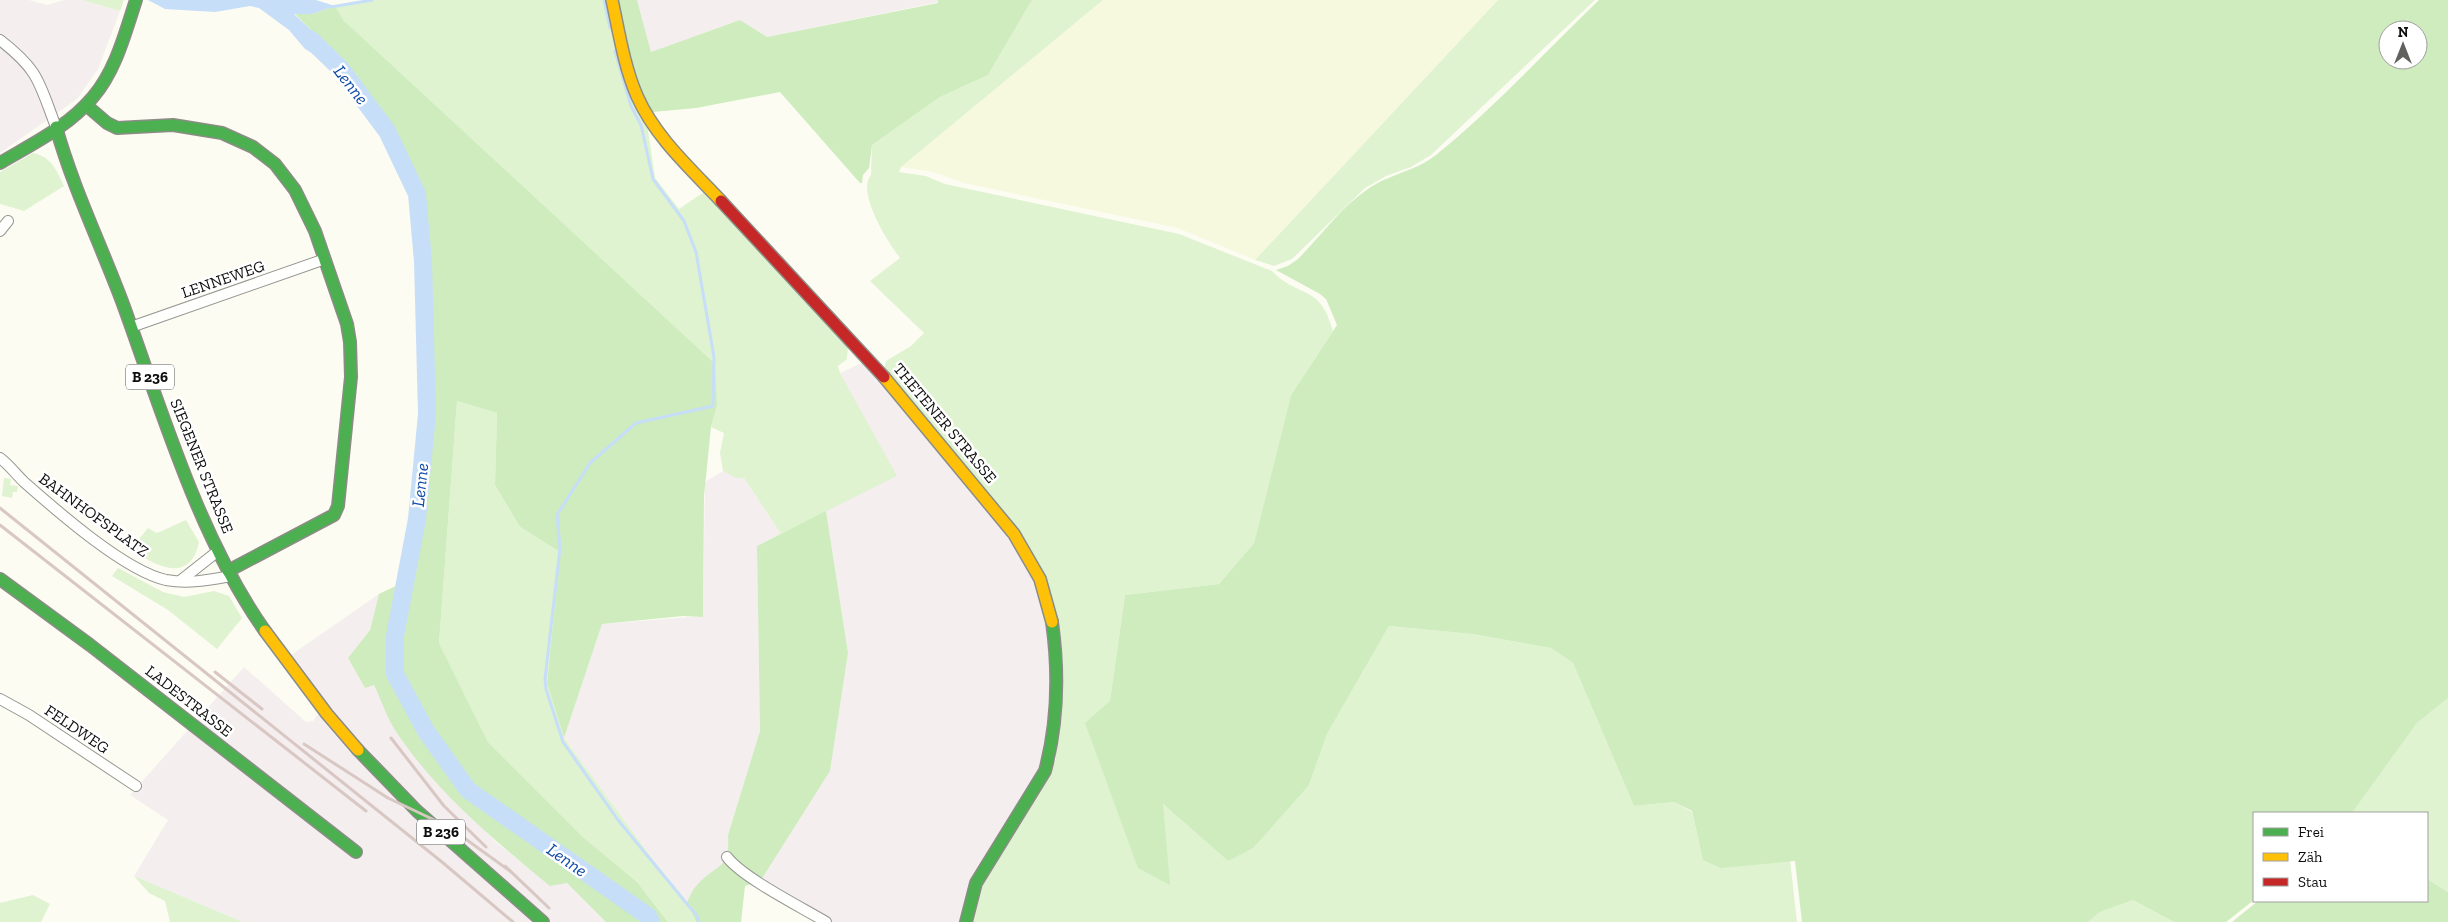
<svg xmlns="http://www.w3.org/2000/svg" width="2448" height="922" font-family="'Zilla Slab',serif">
  <rect width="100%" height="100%" fill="#fcfcf2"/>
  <g fill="#f4eeef">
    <path d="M 0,0 L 29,0 L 47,5 L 64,0 L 82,0 L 120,11 L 98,69 L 77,99 L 0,153 Z"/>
    <path d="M 637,0 L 938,0 L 939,2 L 767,37 L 740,20 L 651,52 Z"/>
    <path d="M 864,362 L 937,442 L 1031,569 L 1051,636 L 1049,736 L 1038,775 L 962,922 L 833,922 L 761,880 L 830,771 L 848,653 L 826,511 L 896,476 L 840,373 Z"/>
    <path d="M 723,471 L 736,478 L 744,478 L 781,534 L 757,546 L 760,731 L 728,835 L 729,852 L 720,868 L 697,885 L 687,902 L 651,857 L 564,738 L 602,624 L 703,616 L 705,482 Z"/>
    <path d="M 379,594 L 370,630 L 348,658 L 365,688 L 374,685 L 393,725 L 407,747 L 455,801 L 497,843 L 550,885 L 567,883 L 606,922 L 243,922 L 134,876 L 168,820 L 130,795 L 244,667 L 306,722 L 313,721 L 325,705 L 291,655 Z"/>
  </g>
  <path fill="#f7f9de" d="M 1103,0 L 1498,0 L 1255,260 L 1178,228 L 964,183 L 933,172 L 901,167 Z"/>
  <g fill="#dff3d1">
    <path d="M 82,0 L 124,0 L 120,11 Z"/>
    <path d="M 375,0 L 607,0 L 647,123 L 655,178 L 679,209 L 707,190 L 848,346 L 847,359 L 838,366 L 840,373 L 897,476 L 781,534 L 744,478 L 736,478 L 723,471 L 720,453 L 724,433 L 711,427 L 717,406 L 344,21 L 335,6 Z"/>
    <path d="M 1032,0 L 1103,0 L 901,167 L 899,172 L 926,176 L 945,184 L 1179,234 L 1272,271 C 1299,299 1320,283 1333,331 L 1291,395 L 1254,543 L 1219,584 L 1125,595 L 1110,701 L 1163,804 L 1228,861 L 1309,785 L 1327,734 L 1389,626 L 1472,634 L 1551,648 L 1573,663 L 1634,806 L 1674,802 L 1692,812 L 1703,859 L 1767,863 L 1790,860 L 1797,922 L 971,922 L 974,897 L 1056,759 L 1051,592 L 884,369 L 886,361 L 911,346 L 924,333 L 870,281 L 900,258 C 888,243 856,192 871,175 L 872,145 L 940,97 L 988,75 Z"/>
    <path d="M 1498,0 L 1595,0 L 1431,155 L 1411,167 L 1386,176 L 1365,188 L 1292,259 L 1274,266 L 1255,260 Z"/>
    <path d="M 33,153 C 52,157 56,170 64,186 L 24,211 L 0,204 L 0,172 Z"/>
    <path d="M 457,401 L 497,413 L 495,485 L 520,527 L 560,552 L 547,683 L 564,738 L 651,857 L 687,902 L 696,922 L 668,922 L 637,882 L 583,837 L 488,742 L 439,643 Z"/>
    <path d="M 4,478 L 11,479 L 10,485 L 18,486 L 17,492 L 13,492 L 12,498 L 2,496 Z"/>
    <path d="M 186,520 L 199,542 C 190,585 155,566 131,549 L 148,528 L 157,533 Z"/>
    <path d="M 118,568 L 163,592 L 184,597 L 214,591 L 229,596 L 242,618 L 217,649 L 168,610 L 112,576 Z"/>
    <path d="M 2448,698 L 2448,892 L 2427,879 L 2427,813 L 2352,813 L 2417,723 Z"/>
    <path d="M 134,876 L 243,922 L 170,922 L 165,901 L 149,893 Z"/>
    <path d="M 33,895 L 50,904 L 41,922 L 0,922 L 0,903 Z"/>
    <path d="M 2133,900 L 2174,922 L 2088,922 L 2100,912 Z"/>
  </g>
  <g fill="#ceecbe" fill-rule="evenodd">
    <path d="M 618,0 L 637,0 L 651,52 L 740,20 L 767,37 L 938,3 L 938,0 L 1032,0 L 988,75 L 940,97 L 872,145 L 869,168 L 863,175 L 862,183 L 860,183 L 780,92 L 696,108 L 653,112 L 637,85 Z"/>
    <path d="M 1599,0 L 2448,0 L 2448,698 L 2417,723 L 2352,813 L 2254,813 L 2254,900 L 2226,922 L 2174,922 L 2133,900 L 2100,912 L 2088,922 L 1802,922 L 1795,861 L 1721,868 L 1703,860 L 1692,811 L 1674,802 L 1634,806 L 1573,663 L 1551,648 L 1472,634 L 1389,626 L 1327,734 L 1309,785 L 1253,848 L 1228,861 L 1163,804 L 1170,885 L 1138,868 L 1085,723 L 1110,701 L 1125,595 L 1219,584 L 1254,543 L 1291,395 L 1337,325 L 1326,299 L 1320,294 L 1276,270 L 1288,266 L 1298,259 C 1321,236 1341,207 1368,189 C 1389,174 1414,172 1436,155 C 1494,108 1545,52 1599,0 ZM 2388,30 L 2418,30 L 2418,60 L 2388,60 Z"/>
    <path d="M 335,6 L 344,21 L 715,364 L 717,406 L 711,427 L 704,496 L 703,617 L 683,616 L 602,624 L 564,738 L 547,683 L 560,552 L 520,527 L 495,485 L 497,413 L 457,401 L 439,643 L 488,742 L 583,837 L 637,882 L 668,922 L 606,922 L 567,883 L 550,886 C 494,840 435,791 395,730 C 386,716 381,699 374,685 L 365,688 L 348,658 L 370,630 L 379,594 L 406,581 L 413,569 L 424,516 L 420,202 L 397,154 L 331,64 L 310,29 L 294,13 L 312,14 Z"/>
    <path d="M 826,511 L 848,653 L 830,771 L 761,880 L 745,886 L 741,922 L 696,922 L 687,902 C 690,896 693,889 697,885 C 717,863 730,871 728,835 L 760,731 L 757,546 Z"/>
    <path d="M 2427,879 L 2448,892 L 2448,922 L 2232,922 L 2258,901 L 2427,901 Z"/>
  </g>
  <path fill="#c7def8" d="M 148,0 L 316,0 L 335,6 L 312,14 L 294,14 L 310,29 L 331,64 L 305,49 L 289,30 L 259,8 L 250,6 L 215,12 L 165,9 Z"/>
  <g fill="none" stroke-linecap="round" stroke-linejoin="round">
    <g stroke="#c7def8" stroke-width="3">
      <path d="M 604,0 L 610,28"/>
      <path d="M 331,7 L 372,0"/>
      <path d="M 615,51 L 631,106 L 641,125 L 653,179 L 684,221 L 696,252 L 714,357 L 713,406 L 636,423 L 590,463 L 557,515 L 560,548 L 545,679 L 546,689 L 563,742 L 618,820 L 697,916 L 699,922"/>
    </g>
    <path stroke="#c7def8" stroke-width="18" d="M 310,39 L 340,68 L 387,131 L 417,194 L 423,261 L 427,414 L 417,519 L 395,636 L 395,674 L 426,731 L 468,790 L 648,916 L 651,922"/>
    <g stroke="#959591" stroke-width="12">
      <g id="street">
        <path d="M 0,40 C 40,71 39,83 56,127"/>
        <path d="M 0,231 L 8,221"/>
        <path d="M 131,327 L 325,259"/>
        <path d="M 0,458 C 9,465 16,474 24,482 C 57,511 125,571 166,580 C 189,584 209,580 231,576"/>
        <path d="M 180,581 L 218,551"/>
        <path d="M 0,699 L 29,715 L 136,786"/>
        <path d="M 727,857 C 743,878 801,907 826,922"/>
      </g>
    </g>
    <g stroke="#8c8c87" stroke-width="14">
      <g id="fast">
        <path d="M 86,105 L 107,123 L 117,128 L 173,125 L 222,133 L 253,147 L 275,164 L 295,190 L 315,231 L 347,324 L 350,342 L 351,377 L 338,506 L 334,515 L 228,571"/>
        <path d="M 56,127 C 73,188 101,245 123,304 C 162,411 199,538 265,631"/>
        <path d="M 0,163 C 32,144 68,127 93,97 C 116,70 125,33 136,0"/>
        <path d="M 0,579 L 90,645 L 356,852"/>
        <path d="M 358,750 L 417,811 L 543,922"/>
        <path d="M 966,922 L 976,883 L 1045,771 C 1058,722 1059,672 1052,622"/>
      </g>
    </g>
    <g stroke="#8c8c87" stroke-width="14">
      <g id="slow">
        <path d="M 612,0 C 619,32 624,66 637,96 C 655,137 691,169 721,201"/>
        <path d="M 884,377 L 1014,534 L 1040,579 L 1052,622"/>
        <path d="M 265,631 L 327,714 L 358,750"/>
      </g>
    </g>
    <g stroke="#8c8c87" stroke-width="14">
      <path id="jam" d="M 721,201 L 884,377"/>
    </g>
    <use href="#street" stroke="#fffffd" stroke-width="10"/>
    <use href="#fast" stroke="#4caf50" stroke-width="11"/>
    <use href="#slow" stroke="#ffc107" stroke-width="11"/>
    <use href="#jam" stroke="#c62828" stroke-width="11"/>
    <g stroke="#d9c7c3" stroke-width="3">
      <path d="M 0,508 L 442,862 L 513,922"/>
      <path d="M 0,525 L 366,811"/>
      <path d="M 215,672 L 262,709"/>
      <path d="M 391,738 L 444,806 L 486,847"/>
      <path d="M 304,744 L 388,798 L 449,827 L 510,871"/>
      <path d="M 505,866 L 549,908"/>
    </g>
  </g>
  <g text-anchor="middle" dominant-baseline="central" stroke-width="5" stroke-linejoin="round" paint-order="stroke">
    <g fill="#fff" stroke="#565656" stroke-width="1">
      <rect x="126" y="364.5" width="48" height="25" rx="4"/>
      <rect x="417" y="819.5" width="48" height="25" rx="4"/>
    </g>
    <g font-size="15" font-weight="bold" fill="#0e0e0e">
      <text x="150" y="377">B 236</text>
      <text x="441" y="832">B 236</text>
    </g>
    <g font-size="16" fill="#0e0e0e" stroke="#fff">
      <text transform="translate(223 279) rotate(-19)">LENNEWEG</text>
      <text transform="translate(945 423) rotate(50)">THETENER STRASSE</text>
      <text transform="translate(202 466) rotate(68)">SIEGENER STRASSE</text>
      <text transform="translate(94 515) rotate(36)">BAHNHOFSPLATZ</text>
      <text transform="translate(189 701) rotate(38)">LADESTRASSE</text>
      <text transform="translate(77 729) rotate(34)">FELDWEG</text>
    </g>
    <g font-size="18" font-style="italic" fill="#0f4aa8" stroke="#fff">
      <text transform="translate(351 85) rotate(52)">Lenne</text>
      <text transform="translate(420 485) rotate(-84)">Lenne</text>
      <text transform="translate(567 860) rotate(35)">Lenne</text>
    </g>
  </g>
  <rect x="2253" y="812" width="175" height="90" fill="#ffffff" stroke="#9f9f9f"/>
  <rect x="2263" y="828" width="25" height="8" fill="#4caf50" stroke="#9f9f9f"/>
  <text x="2298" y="837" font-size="15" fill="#0e0e0e">Frei</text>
  <rect x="2263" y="853" width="25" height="8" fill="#ffc107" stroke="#9f9f9f"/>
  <text x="2298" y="862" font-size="15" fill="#0e0e0e">Zäh</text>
  <rect x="2263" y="878" width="25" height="8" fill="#c62828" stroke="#9f9f9f"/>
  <text x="2298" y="887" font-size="15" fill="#0e0e0e">Stau</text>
  <g transform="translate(2403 45)"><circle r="24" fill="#ffffff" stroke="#9f9f9f"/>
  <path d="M0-4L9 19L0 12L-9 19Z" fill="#61615e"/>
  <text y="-8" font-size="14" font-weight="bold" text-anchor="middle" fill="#0e0e0e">N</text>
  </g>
</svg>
